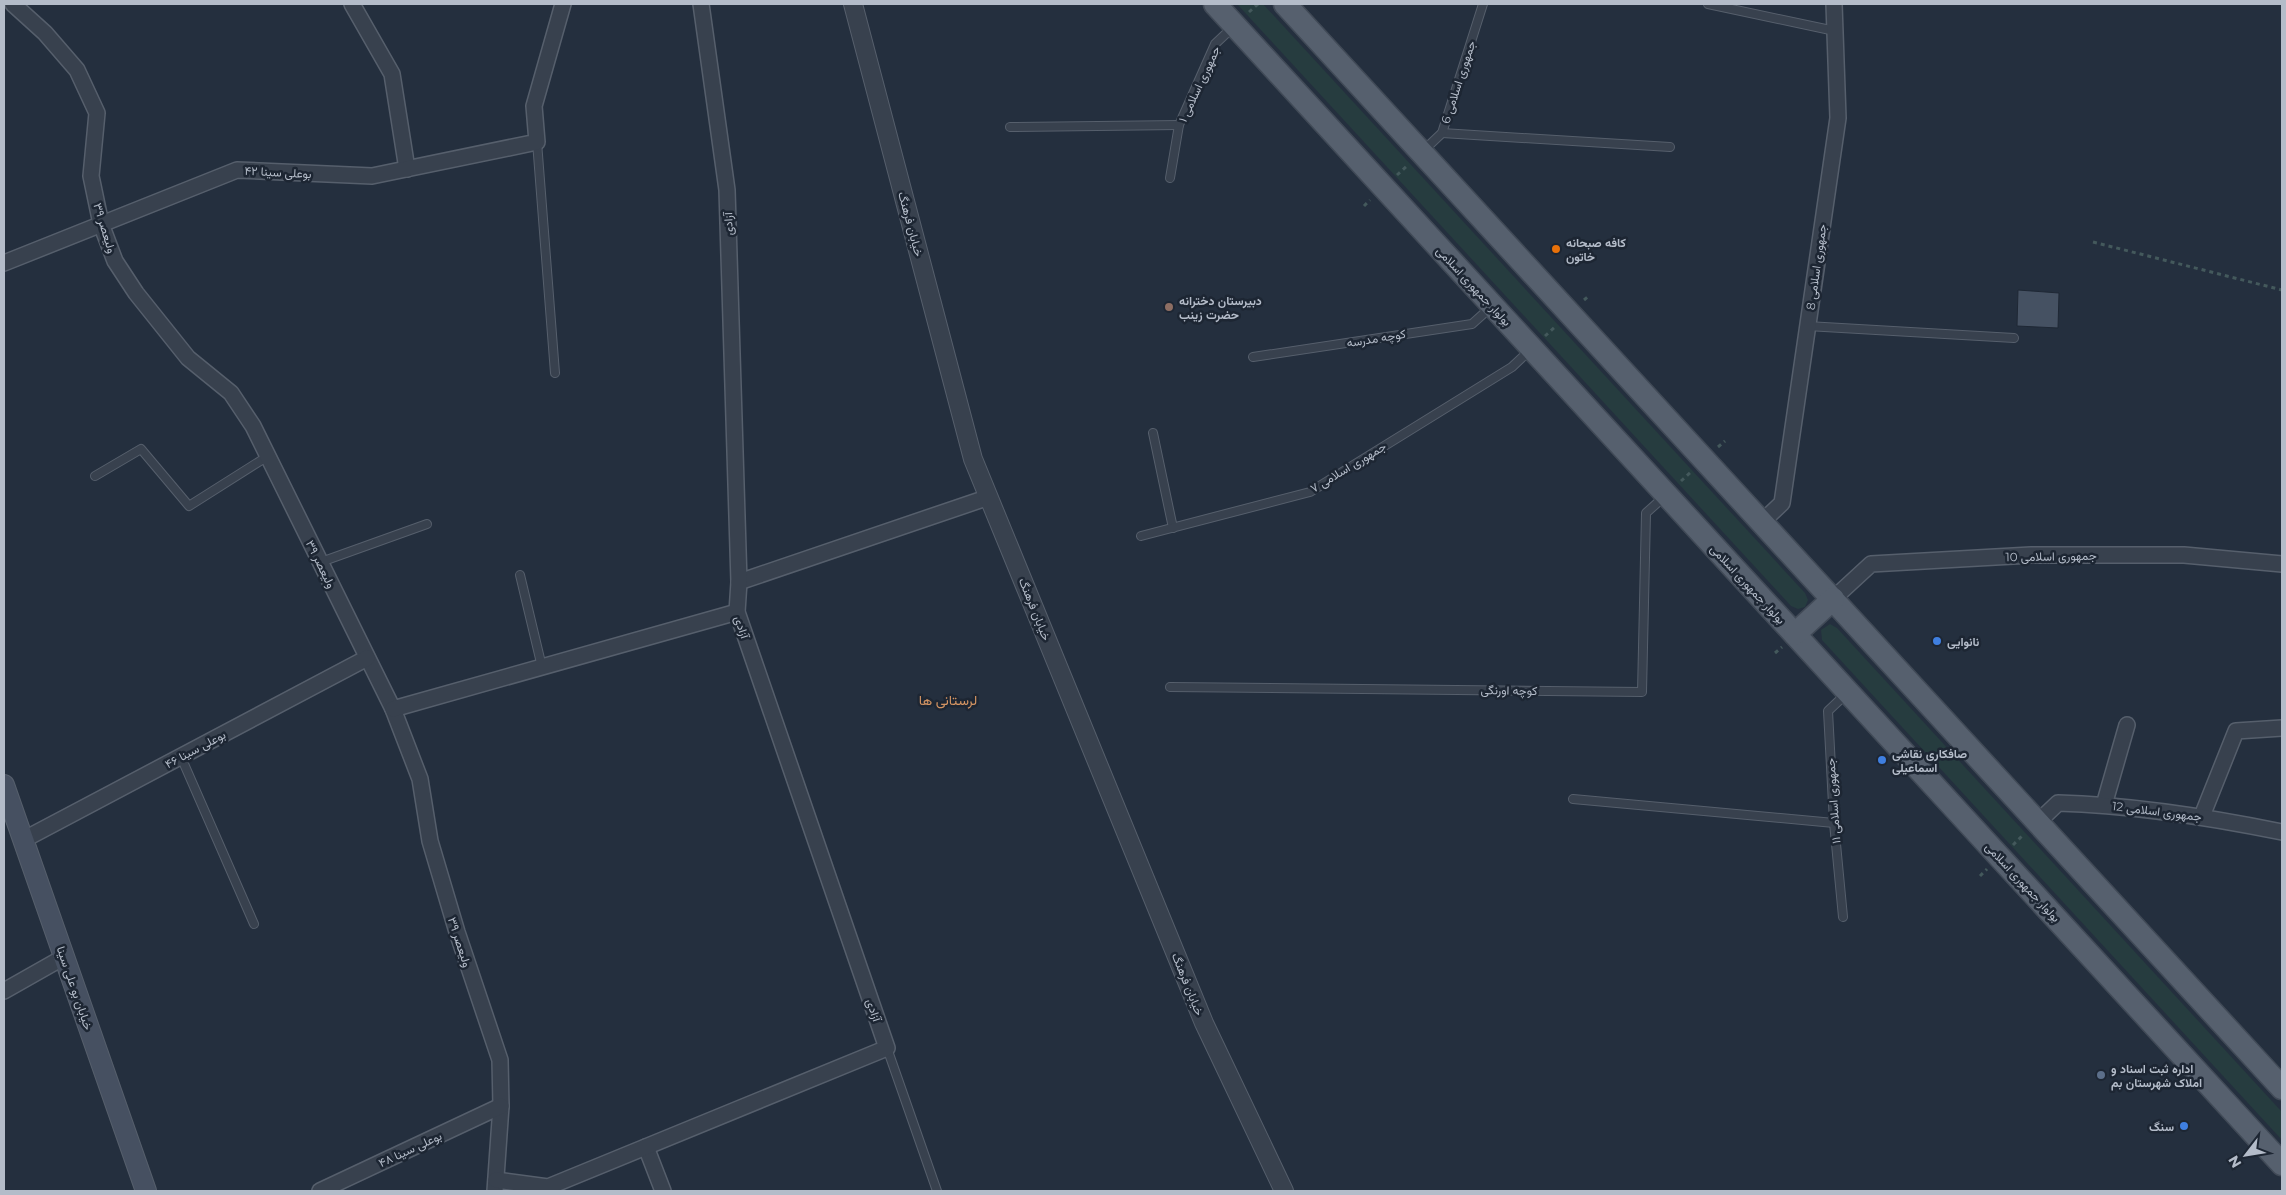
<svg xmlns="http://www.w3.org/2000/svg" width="2286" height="1195" font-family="Montserrat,Vazirmatn,sans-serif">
  <rect width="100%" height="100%" fill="#242f3e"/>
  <g fill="#263c3f">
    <path d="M 1237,4 L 1263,4 L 1805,593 L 1808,600 L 1805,607 L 1798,609 L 1791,606 Z"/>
    <path d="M 1830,624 L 1837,628 L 2282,1112 L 2282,1140 L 1822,640 L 1821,630 Z"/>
  </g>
  <path fill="#455162" stroke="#1f2835" d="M 2018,290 L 2059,293 L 2058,328 L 2017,326 Z"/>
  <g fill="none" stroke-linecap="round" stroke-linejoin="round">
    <g stroke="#565f6c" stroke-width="10">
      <g id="service">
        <path d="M 1708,4 L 1835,31"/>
        <path d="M 1010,127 L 1179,125"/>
        <path d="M 1442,133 L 1670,147"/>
        <path d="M 537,142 L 555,373"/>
        <path d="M 1423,151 L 1442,133 L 1483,4"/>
        <path d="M 1170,178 L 1179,125 L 1215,44 L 1233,27"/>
        <path d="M 1807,326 L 2014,338"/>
        <path d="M 1253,357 L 1472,324 L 1491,307"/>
        <path d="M 1153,433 L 1173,528"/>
        <path d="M 95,476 L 141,449 L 189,506 L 268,456"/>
        <path d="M 1141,536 L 1310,492 L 1512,367 L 1530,350"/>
        <path d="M 321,562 L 427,524"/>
        <path d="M 520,575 L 542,667"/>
        <path d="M 1170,687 L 1642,692 L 1646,513 L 1665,496"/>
        <path d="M 181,757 L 254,924"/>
        <path d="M 1573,799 L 1834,823"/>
        <path d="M 1843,917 L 1834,823 L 1828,711 L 1846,694"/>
        <path d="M 887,1048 L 937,1191"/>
      </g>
    </g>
    <g stroke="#565f6c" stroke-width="18">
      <g id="minor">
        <path d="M 13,4 L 45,33 L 77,70 L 97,113 L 91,176 L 101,224 L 115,261 L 136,293 L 188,358 L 231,393 L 253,426 L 393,709 L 420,779 L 430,841 L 457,932 L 500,1060 L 501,1106 L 495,1191"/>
        <path d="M 352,4 L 392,74 L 407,169"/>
        <path d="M 4,263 L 237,170 L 372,176 L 537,142 L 534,106 L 563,4"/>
        <path d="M 1762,522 L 1782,503 L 1838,118 L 1834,4"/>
        <path d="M 739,582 L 989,497"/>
        <path d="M 1833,599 L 1871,564 L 2031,555 L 2184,555 L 2282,564"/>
        <path d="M 393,709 L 737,612"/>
        <path d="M 2104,805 L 2127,725"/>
        <path d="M 2202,816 L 2236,731 L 2282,728"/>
        <path d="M 2038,822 L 2058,803 C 2134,805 2208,817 2282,832"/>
        <path d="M 23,840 L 367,658"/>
        <path d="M 4,991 L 64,957"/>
        <path d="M 646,1147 L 663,1191"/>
        <path d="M 496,1180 L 548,1187 L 887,1048 L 737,612 L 739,582 L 727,190 L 701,4"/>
        <path d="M 320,1191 L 501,1106"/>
      </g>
    </g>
    <g stroke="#565f6c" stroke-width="20">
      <path id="tertiary" d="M 853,4 L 973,459 L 1204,1023 L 1284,1191"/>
    </g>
    <g stroke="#565f6c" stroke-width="22">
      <path id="secondary" d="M 4,785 L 146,1191"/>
    </g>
    <g stroke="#414a57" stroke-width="25">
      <g id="primary">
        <path d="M 1215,4 L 2282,1164"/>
        <path d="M 1285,4 L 2282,1088"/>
        <path d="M 1795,634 L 1833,599"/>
      </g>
    </g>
    <g stroke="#44595c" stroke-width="3" stroke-dasharray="4 4" stroke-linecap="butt">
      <path d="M 1249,12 L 1258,4"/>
      <path d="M 1397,175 L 1407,166"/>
      <path d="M 1364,206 L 1370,200"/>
      <path d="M 2093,242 L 2282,290"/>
      <path d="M 1584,300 L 1590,295"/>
      <path d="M 1545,336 L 1555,327"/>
      <path d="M 1718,447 L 1725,441"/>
      <path d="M 1681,481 L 1691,472"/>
      <path d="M 1775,653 L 1782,647"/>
      <path d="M 2013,845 L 2023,835"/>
      <path d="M 1980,876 L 1987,869"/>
    </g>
    <use href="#service" stroke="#38414e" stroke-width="8"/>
    <use href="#minor" stroke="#38414e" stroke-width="15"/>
    <use href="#tertiary" stroke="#38414e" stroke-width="18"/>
    <use href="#secondary" stroke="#465061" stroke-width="20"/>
    <use href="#primary" stroke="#56606e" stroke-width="22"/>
  </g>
  <circle fill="#e8710a" stroke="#1d2633" stroke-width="2" cx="1556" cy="249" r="5"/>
  <circle fill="#8d6e63" stroke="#1d2633" stroke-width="2" cx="1169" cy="307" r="5"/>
  <g fill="#3f7fe0" stroke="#1d2633" stroke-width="2">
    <circle cx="1937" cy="641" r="5"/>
    <circle cx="1882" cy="760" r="5"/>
    <circle cx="2184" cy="1126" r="5"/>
  </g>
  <circle fill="#5c6f8a" stroke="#1d2633" stroke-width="2" cx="2101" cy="1075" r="5"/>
  <g text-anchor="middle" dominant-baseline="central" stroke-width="5" stroke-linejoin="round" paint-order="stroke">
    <g font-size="12" fill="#b4bcc9" stroke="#1d2633">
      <text transform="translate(1458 82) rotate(-72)">جمهوری اسلامی 6</text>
      <text transform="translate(1199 84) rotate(-65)">جمهوری اسلامی ۱</text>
      <text transform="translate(278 172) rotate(3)">بوعلی سینا ۴۲</text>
      <text transform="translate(728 224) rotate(-92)">آزادی</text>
      <text transform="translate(911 224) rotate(75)">خیابان فرهنگ</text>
      <text transform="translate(105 228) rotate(73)">ولیعصر ۳۹</text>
      <text transform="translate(1816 267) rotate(-82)">جمهوری اسلامی 8</text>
      <text transform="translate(1474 286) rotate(47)">بولوار جمهوری اسلامی</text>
      <text transform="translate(1376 338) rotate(-9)">کوچه مدرسه</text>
      <text transform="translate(1348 467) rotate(-31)">جمهوری اسلامی ۷</text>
      <text transform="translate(2051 556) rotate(-1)">جمهوری اسلامی 10</text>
      <text transform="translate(321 564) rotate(64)">ولیعصر ۳۹</text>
      <text transform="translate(1748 584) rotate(47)">بولوار جمهوری اسلامی</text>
      <text transform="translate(1035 609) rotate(68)">خیابان فرهنگ</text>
      <text transform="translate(742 627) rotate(72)">آزادی</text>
      <text transform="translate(1509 690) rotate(1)">کوچه اورنگی</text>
      <text transform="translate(195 749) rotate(-28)">بوعلی سینا ۴۶</text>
      <text transform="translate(1833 801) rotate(-94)">جمهوری اسلامی ۱۱</text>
      <text transform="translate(2157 811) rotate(7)">جمهوری اسلامی 12</text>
      <text transform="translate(2023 882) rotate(47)">بولوار جمهوری اسلامی</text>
      <text transform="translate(460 942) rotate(72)">ولیعصر ۳۹</text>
      <text transform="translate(1188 984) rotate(68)">خیابان فرهنگ</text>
      <text transform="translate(75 988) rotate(71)">خیابان بو علی سینا</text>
      <text transform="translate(874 1010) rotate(71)">آزادی</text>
      <text transform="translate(410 1149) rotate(-25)">بوعلی سینا ۴۸</text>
    </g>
    <g font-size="12" font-weight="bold" fill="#b4bcc9" stroke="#1d2633" text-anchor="start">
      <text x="1566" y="242">کافه صبحانه<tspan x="1566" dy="14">خاتون</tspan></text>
      <text x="1179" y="300">دبیرستان دخترانه<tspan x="1179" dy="14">حضرت زینب</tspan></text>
      <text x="1947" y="641">نانوایی</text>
      <text x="1892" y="753">صافکاری نقاشی<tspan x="1892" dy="14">اسماعیلی</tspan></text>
      <text x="2111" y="1068">اداره ثبت اسناد و<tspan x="2111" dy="14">املاک شهرستان بم</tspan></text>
      <text x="2174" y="1126" text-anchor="end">سنگ</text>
    </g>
    <g font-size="14" fill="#d59563" stroke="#1d2633">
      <text x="948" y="700">لرستانی ها</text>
    </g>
  </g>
  <rect width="2286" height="1195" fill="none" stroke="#b4bcc9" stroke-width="10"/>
  <g transform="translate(2246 1155) rotate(239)" stroke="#1d2633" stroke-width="4" paint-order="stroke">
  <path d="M0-4L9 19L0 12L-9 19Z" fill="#b4bcc9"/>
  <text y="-8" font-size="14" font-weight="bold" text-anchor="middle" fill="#b4bcc9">N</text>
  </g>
</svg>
